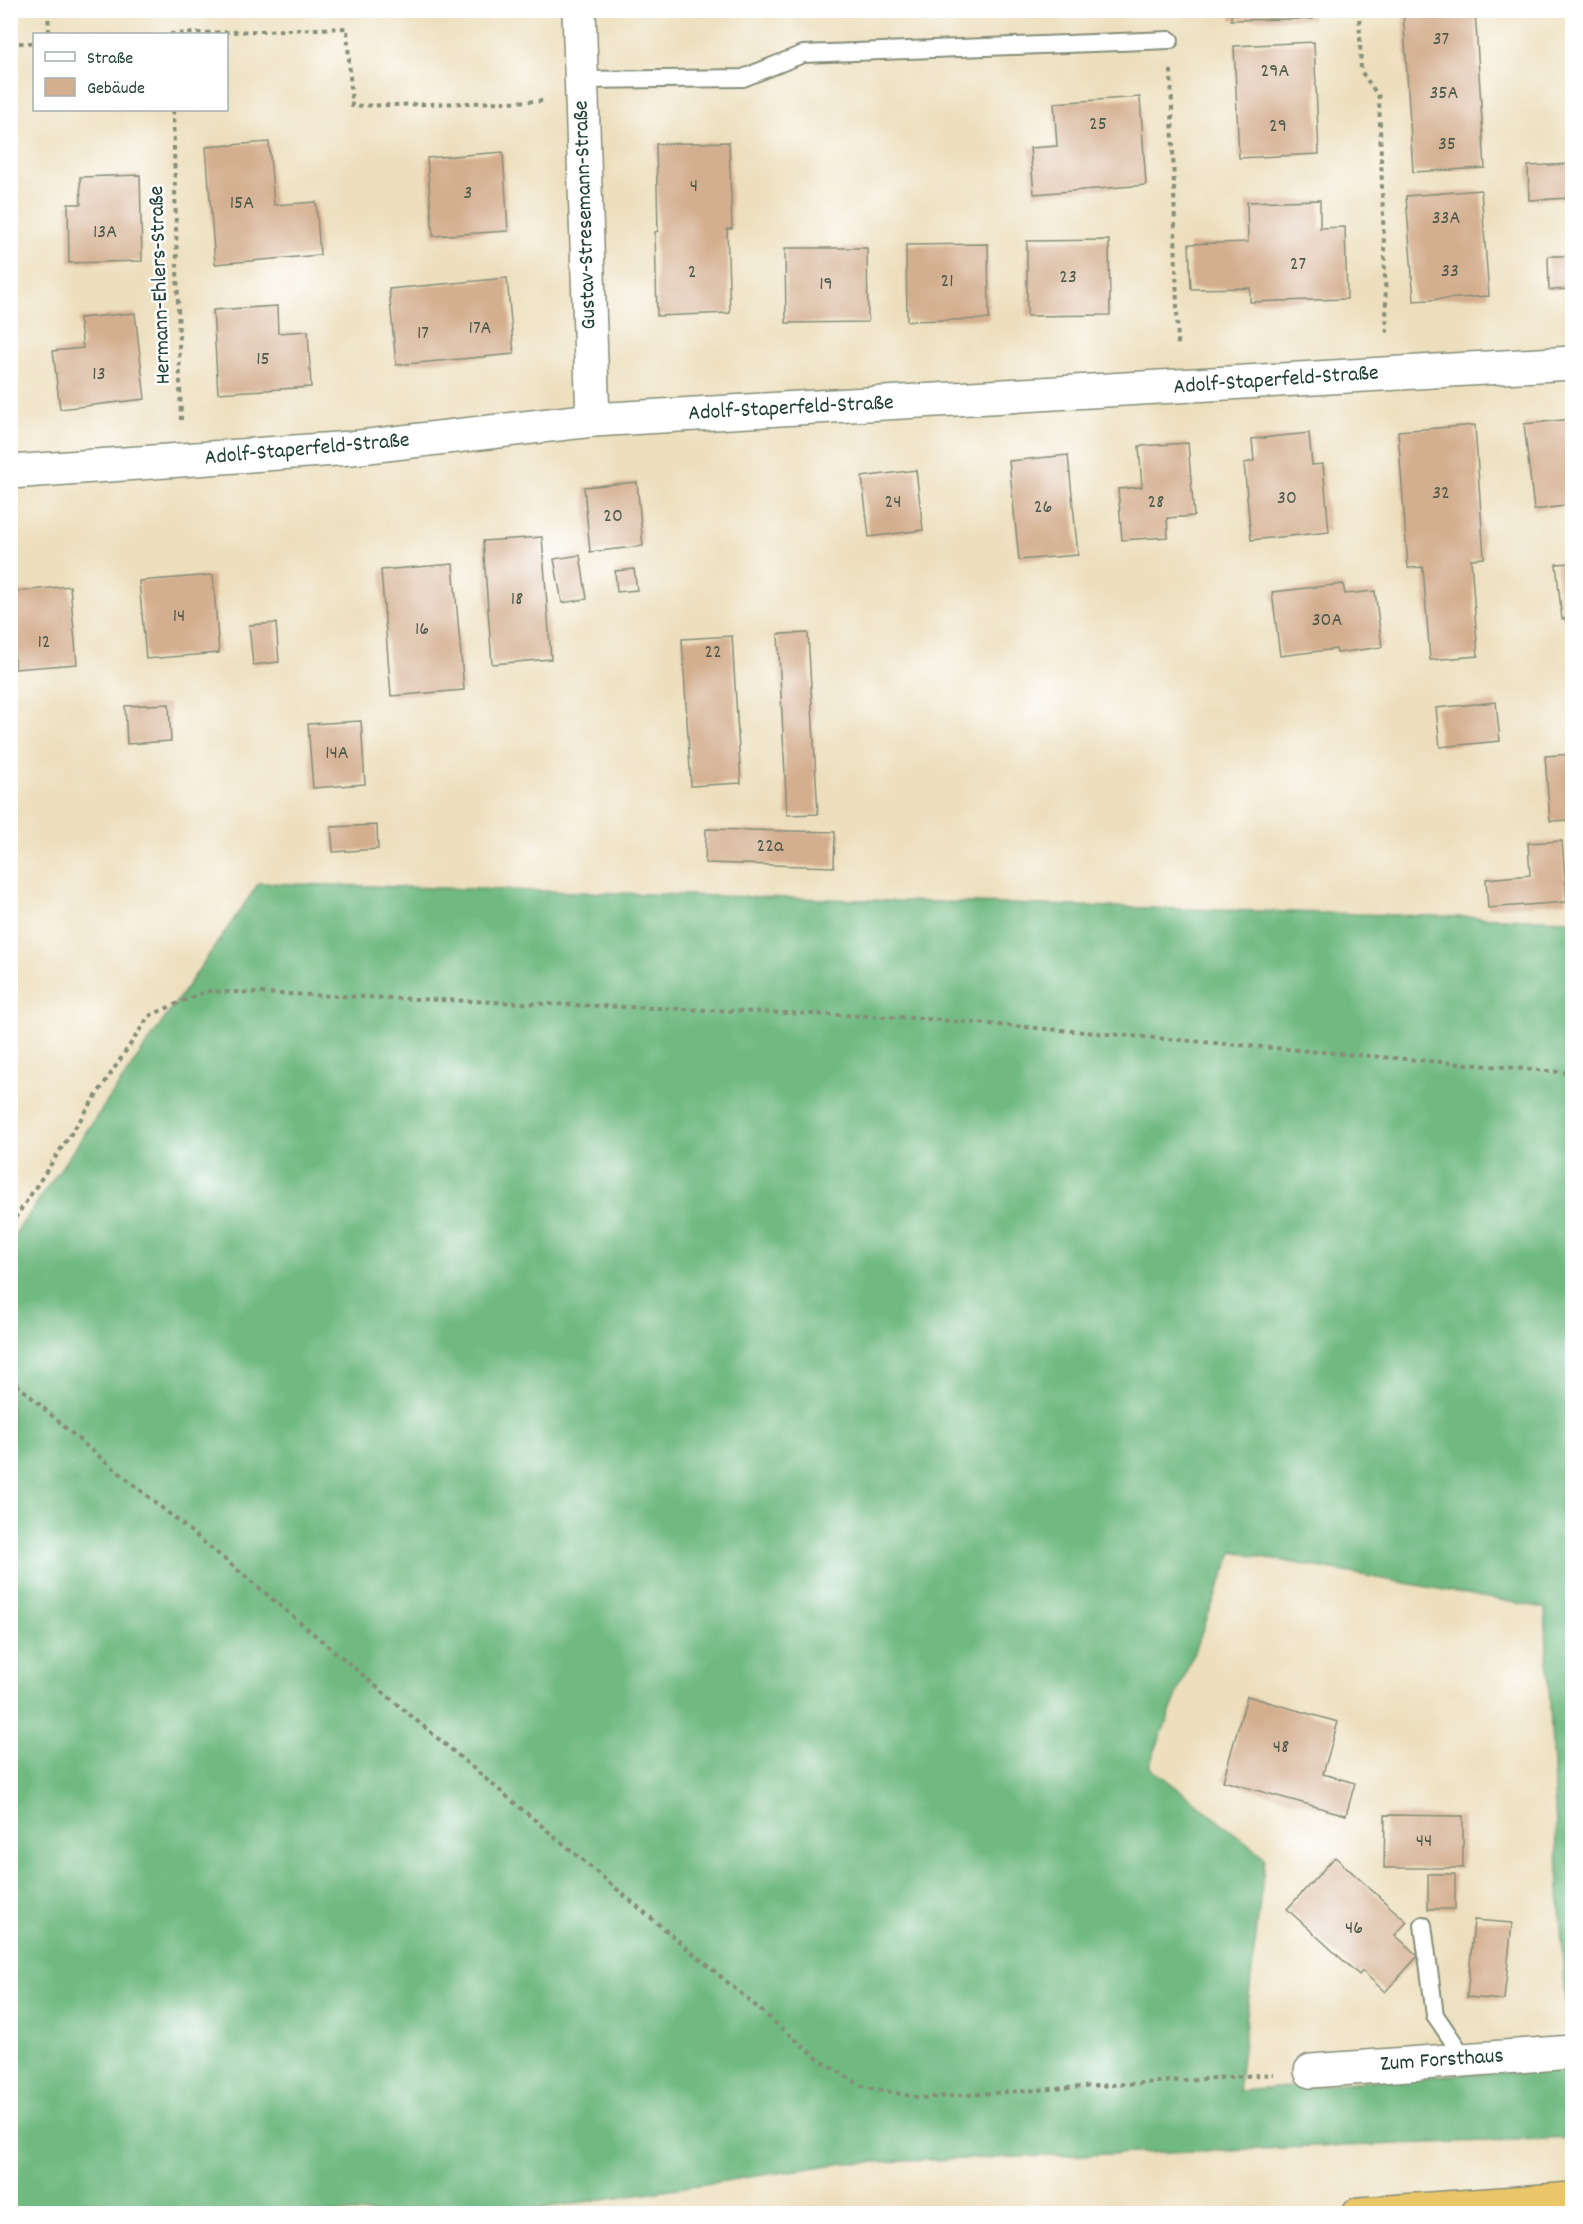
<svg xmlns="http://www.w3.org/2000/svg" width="1583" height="2224" font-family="Dekko,sans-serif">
  <rect width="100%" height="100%" fill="#fff"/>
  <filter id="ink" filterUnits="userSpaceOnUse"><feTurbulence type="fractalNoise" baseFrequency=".0167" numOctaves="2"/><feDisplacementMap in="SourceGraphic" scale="12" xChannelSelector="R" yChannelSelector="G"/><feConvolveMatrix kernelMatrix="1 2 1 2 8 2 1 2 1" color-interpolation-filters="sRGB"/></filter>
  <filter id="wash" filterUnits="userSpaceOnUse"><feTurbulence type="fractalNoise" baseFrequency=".008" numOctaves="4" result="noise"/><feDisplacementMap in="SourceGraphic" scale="24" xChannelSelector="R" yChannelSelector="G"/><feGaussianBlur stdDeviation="1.35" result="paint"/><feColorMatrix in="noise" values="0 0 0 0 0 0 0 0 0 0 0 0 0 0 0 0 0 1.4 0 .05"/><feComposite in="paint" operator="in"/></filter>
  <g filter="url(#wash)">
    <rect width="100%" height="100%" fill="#eddfbd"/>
    <path fill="#6fb981" stroke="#477b5a" stroke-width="1.5" fill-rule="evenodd" d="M 259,883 L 1572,920 L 1572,2138 L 844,2163 L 510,2213 L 11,2214 L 11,1240 ZM 1233,1552 L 1545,1608 L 1568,2066 L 1238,2091 L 1265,1857 L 1149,1766 Z"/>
    <g id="blocks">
      <g fill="#d4af8f">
        <path d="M 854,10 L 883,10 L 883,12 L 854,14 Z"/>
        <path d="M 1231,10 L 1313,10 L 1313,19 L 1231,20 Z"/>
        <path d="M 1403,10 L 1475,10 L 1485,168 L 1413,172 Z"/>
        <path d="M 1314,42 L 1319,154 L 1239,158 L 1234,46 Z"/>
        <path d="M 1140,97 L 1146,185 L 1034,194 L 1030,148 L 1057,146 L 1054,103 Z"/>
        <path d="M 269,142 L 274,205 L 316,202 L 320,255 L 215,264 L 206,147 Z"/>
        <path d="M 729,142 L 732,229 L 727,229 L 730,313 L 657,316 L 655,232 L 658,231 L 656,144 Z"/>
        <path d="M 503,152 L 508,231 L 433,236 L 427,158 Z"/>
        <path d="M 1572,164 L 1572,198 L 1529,200 L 1528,166 Z"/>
        <path d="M 140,175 L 142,261 L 69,263 L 68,204 L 81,204 L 80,177 Z"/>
        <path d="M 1481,190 L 1489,296 L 1414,301 L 1406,196 Z"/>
        <path d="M 1320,200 L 1320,228 L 1345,227 L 1347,299 L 1250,302 L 1250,288 L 1191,289 L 1189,244 L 1248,242 L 1247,202 Z"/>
        <path d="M 1109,240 L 1110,315 L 1027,316 L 1027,241 Z"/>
        <path d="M 988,244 L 989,319 L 907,321 L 906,245 Z"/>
        <path d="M 785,248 L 867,248 L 868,322 L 786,323 Z"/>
        <path d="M 1548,256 L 1572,256 L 1572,289 L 1549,290 Z"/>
        <path d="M 507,278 L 514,354 L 396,365 L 389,289 Z"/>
        <path d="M 277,306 L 278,333 L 308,331 L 311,387 L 218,393 L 213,310 Z"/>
        <path d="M 135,313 L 145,399 L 60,409 L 53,351 L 83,348 L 79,318 Z"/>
        <path d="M 1572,419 L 1572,505 L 1534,510 L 1524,424 Z"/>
        <path d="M 1475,425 L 1484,558 L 1471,559 L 1478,656 L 1430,660 L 1423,567 L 1408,568 L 1398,431 Z"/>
        <path d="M 1309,433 L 1312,465 L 1323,464 L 1329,532 L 1251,540 L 1244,463 L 1254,461 L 1252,439 Z"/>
        <path d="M 1188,443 L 1194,516 L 1167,518 L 1168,537 L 1122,540 L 1118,489 L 1142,487 L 1139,446 Z"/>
        <path d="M 1068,455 L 1078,555 L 1019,560 L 1009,461 Z"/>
        <path d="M 916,470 L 923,530 L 869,537 L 862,477 Z"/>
        <path d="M 637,482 L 643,546 L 590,552 L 584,487 Z"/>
        <path d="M 542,537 L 551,659 L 492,664 L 483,541 Z"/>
        <path d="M 580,555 L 587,599 L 562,603 L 554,559 Z"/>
        <path d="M 1572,563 L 1572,618 L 1562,619 L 1556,564 Z"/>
        <path d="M 453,564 L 464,690 L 391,696 L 381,570 Z"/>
        <path d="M 634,569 L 637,590 L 617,592 L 615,571 Z"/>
        <path d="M 213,575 L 219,653 L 146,659 L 139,581 Z"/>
        <path d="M 1343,584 L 1345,594 L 1375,591 L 1382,647 L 1337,653 L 1336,649 L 1280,656 L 1272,592 Z"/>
        <path d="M 70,586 L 77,664 L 15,669 L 10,592 Z"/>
        <path d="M 276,623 L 279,662 L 253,665 L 249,625 Z"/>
        <path d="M 808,633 L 818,814 L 787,815 L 778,634 Z"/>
        <path d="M 732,636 L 741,783 L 691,786 L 682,639 Z"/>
        <path d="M 1496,702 L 1500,741 L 1440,747 L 1436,708 Z"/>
        <path d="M 169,704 L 171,741 L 127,744 L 125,706 Z"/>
        <path d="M 361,721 L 365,784 L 313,788 L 308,724 Z"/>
        <path d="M 1572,754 L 1572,820 L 1550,821 L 1545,756 Z"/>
        <path d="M 377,825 L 378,849 L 333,852 L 331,827 Z"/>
        <path d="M 706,829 L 835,832 L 834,867 L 705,863 Z"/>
        <path d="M 1562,841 L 1567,902 L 1488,908 L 1486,879 L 1530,875 L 1528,843 Z"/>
        <path d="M 1247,1696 L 1338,1722 L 1323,1774 L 1355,1783 L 1346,1815 L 1223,1781 Z"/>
        <path d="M 1385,1815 L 1463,1816 L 1463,1868 L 1384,1868 Z"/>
        <path d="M 1335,1857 L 1407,1922 L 1395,1935 L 1418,1956 L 1385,1992 L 1362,1971 L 1359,1975 L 1287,1909 Z"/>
        <rect x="1428" y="1874" width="27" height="35"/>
        <path d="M 1474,1920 L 1512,1923 L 1504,2000 L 1467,1997 Z"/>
      </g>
    </g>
  </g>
  <g filter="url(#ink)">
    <use href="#blocks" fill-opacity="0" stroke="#868e78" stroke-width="1.5"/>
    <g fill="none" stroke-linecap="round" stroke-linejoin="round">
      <g stroke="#868e78" stroke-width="20">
        <g id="service">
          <path d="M 582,80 L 743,78 L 803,54 L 1170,40"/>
          <path d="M 1423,1925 L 1435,2015 L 1465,2059"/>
        </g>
      </g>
      <g stroke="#868e78" stroke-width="36">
        <g id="minor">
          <path d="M 579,10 L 593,420"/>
          <path d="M 10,472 L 351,448 L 593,420 L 1572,363"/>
          <path d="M 1311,2071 L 1572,2052"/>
        </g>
      </g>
      <g stroke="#868e78" stroke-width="36">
        <path id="motorway" d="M 1359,2214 L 1572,2199"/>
      </g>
      <g stroke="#868e78" stroke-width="4" stroke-dasharray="4.5 4.5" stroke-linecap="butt">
        <path d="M 48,10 L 49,34"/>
        <path d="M 1359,10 L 1361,71 L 1379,97 L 1387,336"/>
        <path d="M 170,34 L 347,28 L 352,106 L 543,101"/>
        <path d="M 10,43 L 34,43"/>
        <path d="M 1171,70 L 1178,348"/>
        <path d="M 173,110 L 181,420"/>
        <path d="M 10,1226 L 149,1016 L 206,991 L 917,1018 L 1572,1073"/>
        <path d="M 10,1378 L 78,1439 L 245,1576 L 821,2061 L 862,2086 L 920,2098 L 1274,2074"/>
      </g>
      <use href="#service" stroke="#fff" stroke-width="16"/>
      <use href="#minor" stroke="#fff" stroke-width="33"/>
      <use href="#motorway" stroke="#eac669" stroke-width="33"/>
    </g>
  </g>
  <g text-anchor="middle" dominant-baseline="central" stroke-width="5" stroke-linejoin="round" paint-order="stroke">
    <g font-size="20" fill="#4c5a4b">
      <text x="1441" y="40">37</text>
      <text x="1275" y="72">29A</text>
      <text x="1444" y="94">35A</text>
      <text x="1098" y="125">25</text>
      <text x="1278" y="127">29</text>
      <text x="1447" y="145">35</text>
      <text x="694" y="187">4</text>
      <text x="468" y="194">3</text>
      <text x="242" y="204">15A</text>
      <text x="1446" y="219">33A</text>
      <text x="105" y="233">13A</text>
      <text x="1298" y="265">27</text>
      <text x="1450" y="272">33</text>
      <text x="692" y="273">2</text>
      <text x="1068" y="278">23</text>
      <text x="947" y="282">21</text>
      <text x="826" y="285">19</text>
      <text x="480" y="329">17A</text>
      <text x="423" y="334">17</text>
      <text x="263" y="360">15</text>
      <text x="99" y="375">13</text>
      <text x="1441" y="494">32</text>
      <text x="1287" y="499">30</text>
      <text x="893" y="503">24</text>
      <text x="1156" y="503">28</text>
      <text x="1043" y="508">26</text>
      <text x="613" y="517">20</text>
      <text x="517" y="600">18</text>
      <text x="179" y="617">14</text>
      <text x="1327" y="621">30A</text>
      <text x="422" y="630">16</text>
      <text x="44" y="643">12</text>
      <text x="713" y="653">22</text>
      <text x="337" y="754">14A</text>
      <text x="770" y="847">22a</text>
      <text x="1281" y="1748">48</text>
      <text x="1424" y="1842">44</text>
      <text x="1354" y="1929">46</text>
    </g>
    <g font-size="22" fill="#1f3d34" stroke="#fff">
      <text transform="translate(586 215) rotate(-92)">Gustav-Stresemann-Straße</text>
      <text transform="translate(161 285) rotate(-92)">Hermann-Ehlers-Straße</text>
      <text transform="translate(1276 381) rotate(-4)">Adolf-Staperfeld-Straße</text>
      <text transform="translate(791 409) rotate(-3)">Adolf-Staperfeld-Straße</text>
      <text transform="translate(307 450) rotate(-5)">Adolf-Staperfeld-Straße</text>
      <text transform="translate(1442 2061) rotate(-4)">Zum Forsthaus</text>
    </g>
  </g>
  <rect width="1583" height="2224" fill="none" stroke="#fff" stroke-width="36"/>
  <rect x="33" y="33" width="195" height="78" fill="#ffffff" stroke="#a5b1ae" stroke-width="1.5"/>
  <rect x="45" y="52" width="30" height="9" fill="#ffffff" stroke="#a5b1ae" stroke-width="1.5"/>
  <text x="87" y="63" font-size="18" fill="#1f3d34">Straße</text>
  <rect x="45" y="78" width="30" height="18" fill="#d4af8f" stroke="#a5b1ae" stroke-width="1.5"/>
  <text x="87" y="93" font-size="18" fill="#1f3d34">Gebäude</text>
</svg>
